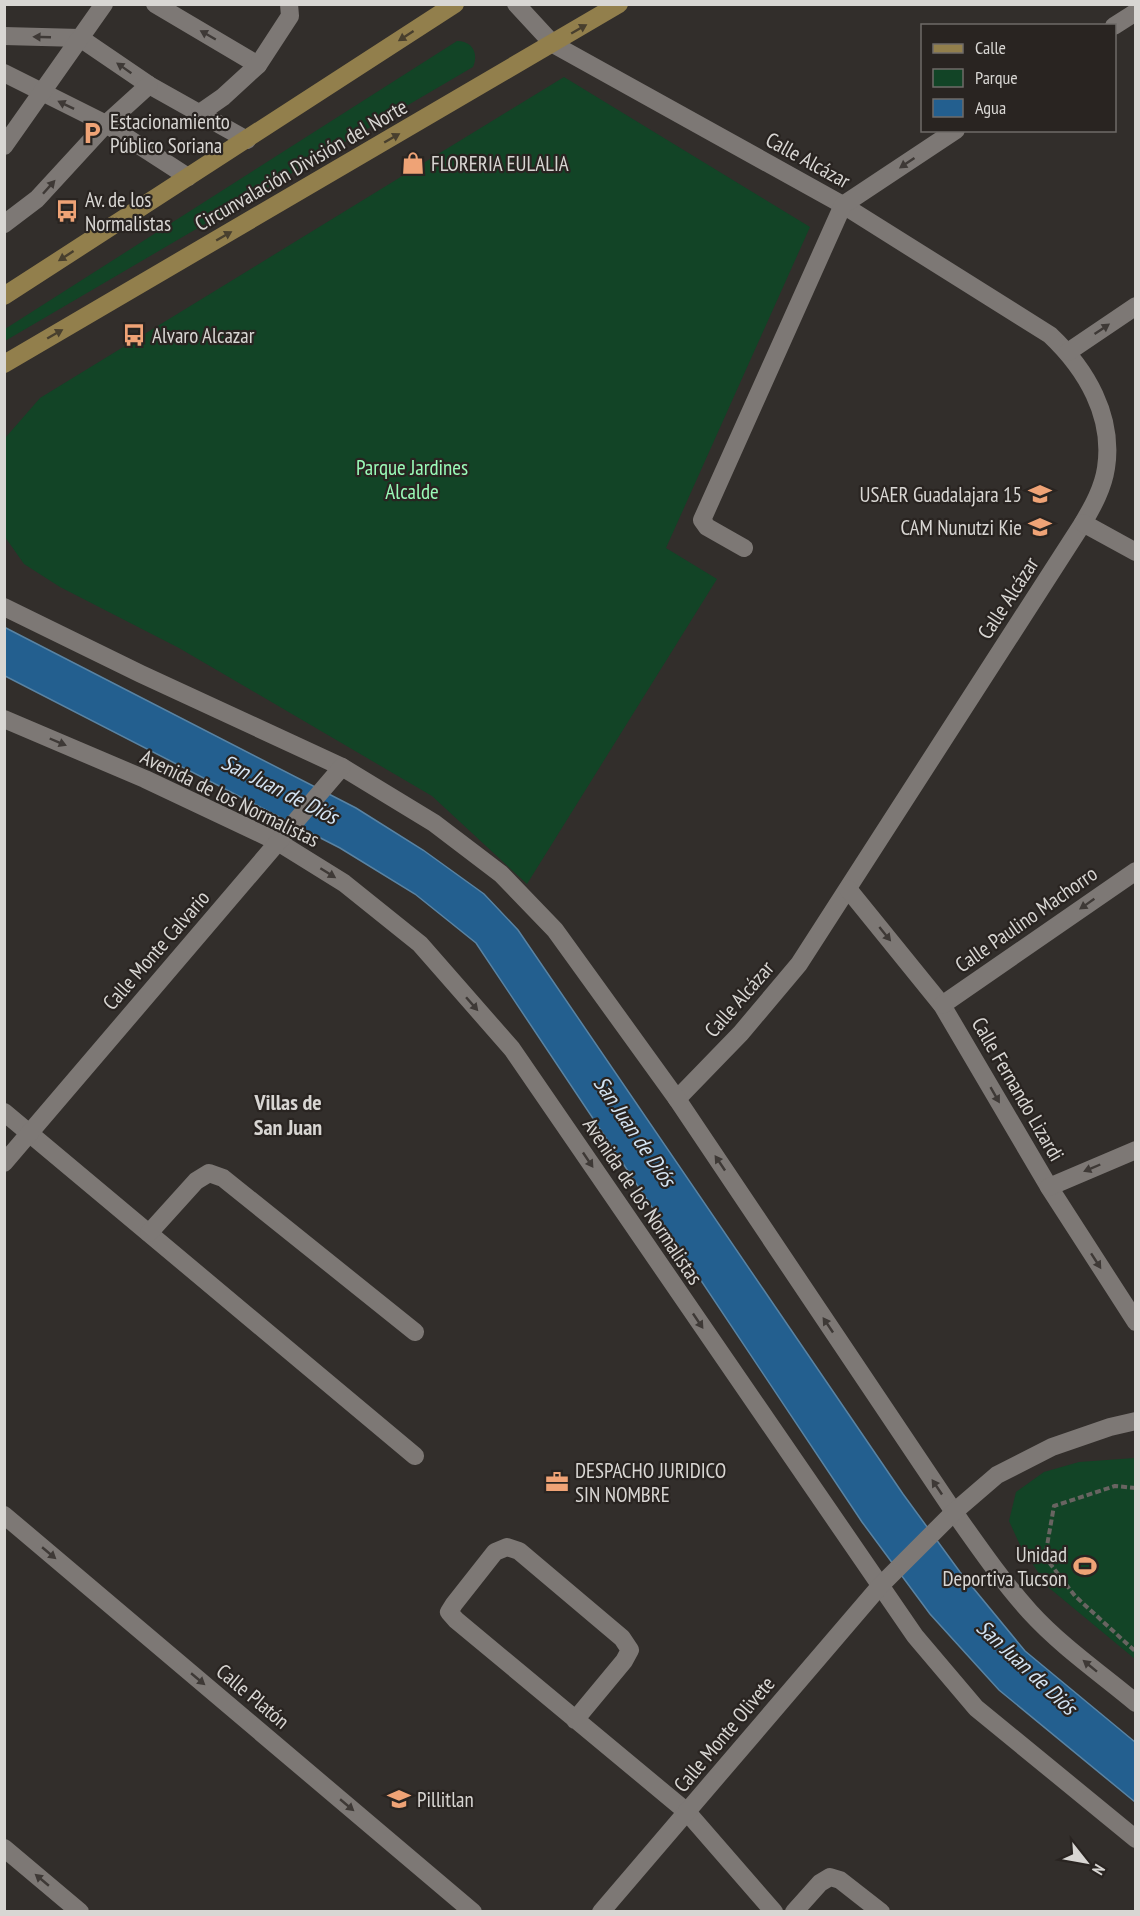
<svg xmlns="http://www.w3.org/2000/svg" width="1140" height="1916" font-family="'PT Sans Narrow',sans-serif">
  <rect width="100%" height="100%" fill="#322e2b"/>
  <g fill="#124426">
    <path d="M 457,41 C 472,41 479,53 473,67 L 5,341 L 5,329 Z"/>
    <path d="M 564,77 L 810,227 L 666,548 L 717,579 L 527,884 L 432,796 L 179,648 L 60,587 L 24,564 L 5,537 L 4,441 L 6,437 L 40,398 Z"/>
    <path d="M 1135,1458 L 1136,1458 L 1135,1659 L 1048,1587 L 1020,1545 L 1009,1521 L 1016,1492 L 1044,1472 L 1079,1462 Z"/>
  </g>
  <path fill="#235f8f" stroke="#5983a3" stroke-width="1.5" d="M 4,627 L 356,808 L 423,850 L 484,894 L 518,930 L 903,1494 L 960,1572 L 1025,1651 L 1135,1742 L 1135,1802 L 999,1690 L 930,1614 L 862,1522 L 476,943 L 415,894 L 340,848 L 5,676 Z"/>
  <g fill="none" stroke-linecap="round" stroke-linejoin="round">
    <path stroke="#686461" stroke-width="4" stroke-dasharray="6 3" stroke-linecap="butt" d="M 1136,1488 L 1115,1486 L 1054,1506 L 1045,1557 L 1075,1596 L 1136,1652"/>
    <g stroke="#7d7875" stroke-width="18">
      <path d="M 155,4 L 258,65"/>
      <path d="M 516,4 L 553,44 L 843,205 L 1050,335 C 1086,369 1114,416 1106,468 C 1103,488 1093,506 1083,523 L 799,964 L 741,1033 L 677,1099"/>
      <path d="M 1114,26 L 1136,12"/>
      <path d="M 4,36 L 80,38 L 149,85 L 247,140"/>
      <path d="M 4,73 L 106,124 L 188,177"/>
      <path d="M 200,113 L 223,97 L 258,65 L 290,16 L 289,4"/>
      <path d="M 4,146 L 104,4"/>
      <path d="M 4,224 L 37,199 L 106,124 L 149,85"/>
      <path d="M 1068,352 L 1136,306"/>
      <path d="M 1083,523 L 1136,552"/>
      <path d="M 744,548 L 707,527 L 702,520 L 843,205 L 956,130"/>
      <path d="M 4,607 L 141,674 L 342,767 L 434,823 L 501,874 L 555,930 L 677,1099 L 954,1512 C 978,1546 1002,1581 1030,1612 C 1061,1646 1100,1673 1136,1703"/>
      <path d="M 4,719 L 145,779 L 278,842 L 344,883 L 420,944 L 512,1049 L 915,1636 L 976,1708 L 1136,1839"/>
      <path d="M 848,889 L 942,1005 L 1049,1187 L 1136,1322"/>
      <path d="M 942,1005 L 1136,871"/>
      <path d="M 4,1112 L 415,1456"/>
      <path d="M 4,1163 L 342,767"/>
      <path d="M 1049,1187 L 1136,1150"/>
      <path d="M 149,1233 L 196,1181 L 209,1173 L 223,1178 L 415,1332"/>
      <path d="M 4,1515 L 473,1912"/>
      <path d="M 575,1720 L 624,1661 L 630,1650 L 622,1638 L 519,1551 L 507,1547 L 495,1552 L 454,1604 L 449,1612 L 456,1620 L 687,1812 L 774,1912"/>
      <path d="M 4,1848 L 80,1912"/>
      <path d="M 601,1912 L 880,1586 L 954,1512 L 997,1475 L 1052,1447 L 1110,1427 L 1136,1421"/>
      <path d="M 794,1912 L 820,1883 L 830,1877 L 840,1880 L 881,1912"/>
    </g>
    <g stroke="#927f4c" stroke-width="18">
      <path d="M 4,296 L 455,4"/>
      <path d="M 4,364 L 619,4"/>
    </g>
  </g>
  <defs><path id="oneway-solid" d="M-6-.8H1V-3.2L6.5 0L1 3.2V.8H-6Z" transform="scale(1.5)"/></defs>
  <g fill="#483f2e">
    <use href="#oneway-solid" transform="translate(579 29) rotate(-30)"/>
    <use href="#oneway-solid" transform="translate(406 36) rotate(147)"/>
    <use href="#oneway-solid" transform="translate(392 138) rotate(-30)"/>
    <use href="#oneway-solid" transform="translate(224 236) rotate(-30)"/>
    <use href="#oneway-solid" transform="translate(66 256) rotate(147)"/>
    <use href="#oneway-solid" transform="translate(55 334) rotate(-30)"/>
  </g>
  <g fill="#3e3936">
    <use href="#oneway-solid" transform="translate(208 35) rotate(-150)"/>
    <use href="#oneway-solid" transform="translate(42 37) rotate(-178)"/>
    <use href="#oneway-solid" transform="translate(124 68) rotate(-145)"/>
    <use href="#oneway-solid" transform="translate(66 105) rotate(-154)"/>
    <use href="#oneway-solid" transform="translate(907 163) rotate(146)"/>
    <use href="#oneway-solid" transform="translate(49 187) rotate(-48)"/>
    <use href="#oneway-solid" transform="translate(1102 329) rotate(-34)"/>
    <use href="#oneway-solid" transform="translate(58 742) rotate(23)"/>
    <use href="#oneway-solid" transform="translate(328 873) rotate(32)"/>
    <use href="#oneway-solid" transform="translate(1087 904) rotate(145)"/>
    <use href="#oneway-solid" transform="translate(885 934) rotate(51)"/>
    <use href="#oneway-solid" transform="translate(472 1004) rotate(49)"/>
    <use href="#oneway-solid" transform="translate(995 1095) rotate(60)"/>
    <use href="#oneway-solid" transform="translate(588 1160) rotate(56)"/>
    <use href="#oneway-solid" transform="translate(720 1163) rotate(-124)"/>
    <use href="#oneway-solid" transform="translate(1092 1168) rotate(157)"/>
    <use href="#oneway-solid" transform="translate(1096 1261) rotate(57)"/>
    <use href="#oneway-solid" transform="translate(698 1321) rotate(56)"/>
    <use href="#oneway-solid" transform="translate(828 1325) rotate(-124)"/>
    <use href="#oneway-solid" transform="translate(937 1487) rotate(-124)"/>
    <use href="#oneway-solid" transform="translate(49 1553) rotate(40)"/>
    <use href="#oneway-solid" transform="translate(1090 1666) rotate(-141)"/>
    <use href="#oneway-solid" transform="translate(198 1679) rotate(40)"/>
    <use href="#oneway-solid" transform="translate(347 1805) rotate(40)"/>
    <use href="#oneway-solid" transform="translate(42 1880) rotate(-140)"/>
  </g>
  <defs>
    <g id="parking-bare" transform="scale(1.8)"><path d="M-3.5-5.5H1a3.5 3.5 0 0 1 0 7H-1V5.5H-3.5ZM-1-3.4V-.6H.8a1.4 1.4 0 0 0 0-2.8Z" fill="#efa376" stroke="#292421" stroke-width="2.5" paint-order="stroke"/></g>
    <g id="shop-bare" transform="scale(1.8)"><path d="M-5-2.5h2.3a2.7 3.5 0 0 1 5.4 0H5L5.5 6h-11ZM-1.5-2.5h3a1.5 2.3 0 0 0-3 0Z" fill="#efa376" stroke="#292421" stroke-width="2.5" paint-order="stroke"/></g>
    <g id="bus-bare" transform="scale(1.8)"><path d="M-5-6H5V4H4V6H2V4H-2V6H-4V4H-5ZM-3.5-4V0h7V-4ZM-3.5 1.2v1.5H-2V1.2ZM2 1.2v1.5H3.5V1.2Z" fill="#efa376" stroke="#292421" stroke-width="2.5" paint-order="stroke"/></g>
    <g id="school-bare" transform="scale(1.8)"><path d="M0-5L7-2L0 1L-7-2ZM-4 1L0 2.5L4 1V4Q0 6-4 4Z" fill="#efa376" stroke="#292421" stroke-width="2.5" paint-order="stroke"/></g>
    <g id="office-bare" transform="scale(1.8)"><path d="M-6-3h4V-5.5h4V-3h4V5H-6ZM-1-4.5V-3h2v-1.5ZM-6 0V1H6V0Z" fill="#efa376" stroke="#292421" stroke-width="2.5" paint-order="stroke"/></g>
    <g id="stadium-bare" transform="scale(1.8)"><path d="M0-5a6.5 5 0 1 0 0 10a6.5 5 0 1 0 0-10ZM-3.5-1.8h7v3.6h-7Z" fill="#efa376" stroke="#292421" stroke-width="2.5" paint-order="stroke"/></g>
  </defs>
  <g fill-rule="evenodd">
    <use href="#parking-bare" x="92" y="133"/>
    <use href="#shop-bare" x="413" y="163"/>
    <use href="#bus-bare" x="67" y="211"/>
    <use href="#bus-bare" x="134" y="335"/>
    <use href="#school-bare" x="1040" y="494"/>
    <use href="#school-bare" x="1040" y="527"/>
    <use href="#office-bare" x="557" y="1482"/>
    <use href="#stadium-bare" x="1085" y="1566"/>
    <use href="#school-bare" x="399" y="1799"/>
  </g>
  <g text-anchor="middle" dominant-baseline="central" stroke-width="4.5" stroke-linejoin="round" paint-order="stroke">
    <g font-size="21" fill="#d8d6d3" stroke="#292421" text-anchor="start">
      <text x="110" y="121">Estacionamiento<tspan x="110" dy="24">Público Soriana</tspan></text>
      <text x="431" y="163">FLORERIA EULALIA</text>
      <text x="85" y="199">Av. de los<tspan x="85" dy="24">Normalistas</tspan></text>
      <text x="152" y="335">Alvaro Alcazar</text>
      <text x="1022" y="494" text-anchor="end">USAER Guadalajara 15</text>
      <text x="1022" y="527" text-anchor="end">CAM Nunutzi Kie</text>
      <text x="575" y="1470">DESPACHO JURIDICO<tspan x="575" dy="24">SIN NOMBRE</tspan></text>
      <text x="1067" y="1554" text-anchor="end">Unidad<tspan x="1067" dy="24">Deportiva Tucson</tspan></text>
      <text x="417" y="1799">Pillitlan</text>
    </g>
    <g font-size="21" fill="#d8d6d3" stroke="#292421">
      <text transform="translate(808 160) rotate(29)">Calle Alcázar</text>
      <text transform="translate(301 165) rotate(-30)">Circunvalación División del Norte</text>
      <text transform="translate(1008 598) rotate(-57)">Calle Alcázar</text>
      <text transform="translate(230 798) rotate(26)">Avenida de los Normalistas</text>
      <text transform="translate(1026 919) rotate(-35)">Calle Paulino Machorro</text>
      <text transform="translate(156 950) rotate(-49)">Calle Monte Calvario</text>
      <text transform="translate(739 999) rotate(-49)">Calle Alcázar</text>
      <text transform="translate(1018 1089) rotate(60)">Calle Fernando Lizardi</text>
      <text transform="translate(643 1201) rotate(56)">Avenida de los Normalistas</text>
      <text transform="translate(253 1696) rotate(40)">Calle Platón</text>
      <text transform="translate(724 1734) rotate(-50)">Calle Monte Olivete</text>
    </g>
    <g font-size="21" fill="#9afbb8" stroke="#292421">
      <text x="412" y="467">Parque Jardines<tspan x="412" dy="24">Alcalde</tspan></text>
    </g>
    <g font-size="22" font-style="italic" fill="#d4e4f3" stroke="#292421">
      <text transform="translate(280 789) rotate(27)">San Juan de Diós</text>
      <text transform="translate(635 1131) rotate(56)">San Juan de Diós</text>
      <text transform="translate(1027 1667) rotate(43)">San Juan de Diós</text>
    </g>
    <g font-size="22" font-weight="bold" fill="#d8d6d3" stroke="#292421">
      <text x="288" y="1102">Villas de<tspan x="288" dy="25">San Juan</tspan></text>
    </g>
  </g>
  <rect width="1140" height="1916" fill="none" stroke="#d8d6d3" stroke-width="12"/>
  <rect x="921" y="24" width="195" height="108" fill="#292421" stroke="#6f6b68" stroke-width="1.5"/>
  <rect x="933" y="44" width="30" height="9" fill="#927f4c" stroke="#6f6b68" stroke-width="1.5"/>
  <text x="975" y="54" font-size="18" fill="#d8d6d3">Calle</text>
  <rect x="933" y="69" width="30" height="18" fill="#124426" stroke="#6f6b68" stroke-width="1.5"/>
  <text x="975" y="84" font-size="18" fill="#d8d6d3">Parque</text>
  <rect x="933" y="99" width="30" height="18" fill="#235f8f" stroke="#6f6b68" stroke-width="1.5"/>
  <text x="975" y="114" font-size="18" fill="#d8d6d3">Agua</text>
  <g transform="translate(1086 1862) rotate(121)" stroke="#292421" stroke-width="4.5" paint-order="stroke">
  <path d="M0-4.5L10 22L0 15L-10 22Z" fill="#d8d6d3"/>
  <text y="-9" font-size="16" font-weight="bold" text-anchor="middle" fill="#d8d6d3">N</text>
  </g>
</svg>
